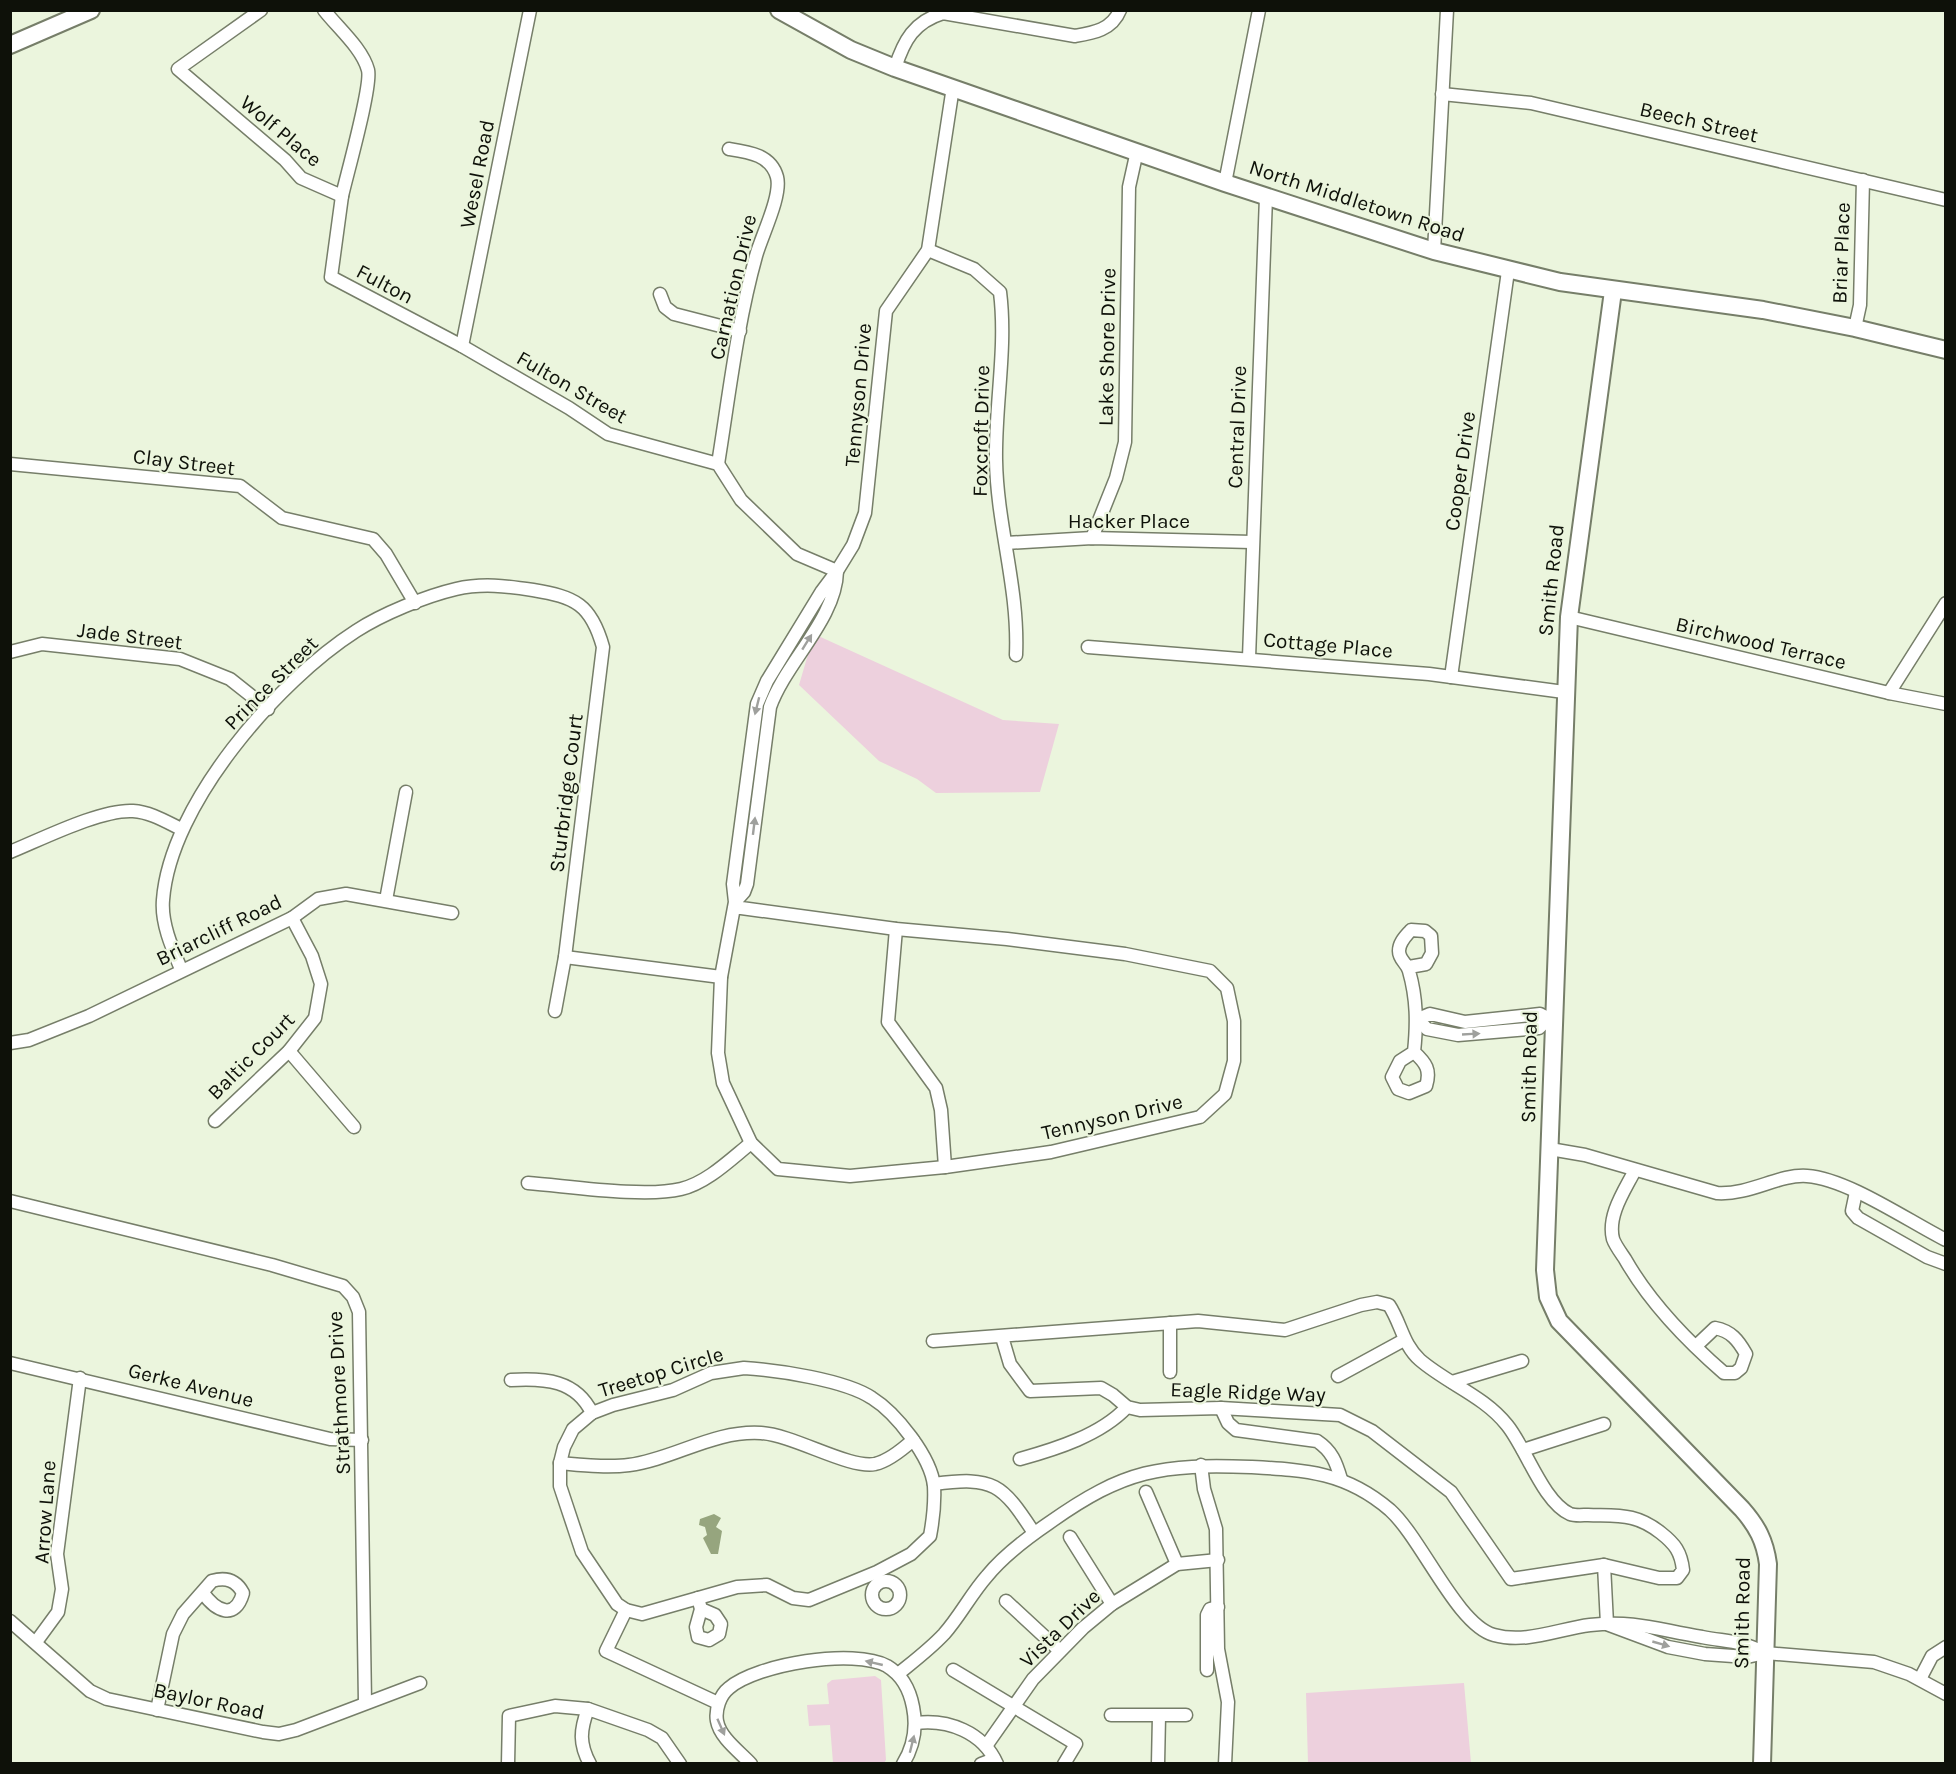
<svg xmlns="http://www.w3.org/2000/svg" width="1956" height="1774" font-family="Karla,sans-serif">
  <rect width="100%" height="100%" fill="#ebf5dd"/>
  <g fill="#edd0dd">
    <path d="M 814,634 L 1003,720 L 1059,724 L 1040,792 L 936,793 L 917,779 L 879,761 L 799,685 Z"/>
    <path d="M 875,1676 L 881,1680 L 886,1760 L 884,1763 L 833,1763 L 830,1725 L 809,1726 L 807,1705 L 829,1704 L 827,1684 L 832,1680 Z"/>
    <path d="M 1464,1683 L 1471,1763 L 1308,1763 L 1306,1693 Z"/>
  </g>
  <path fill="#96a57e" d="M 714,1514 L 721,1518 L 716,1527 L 722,1531 L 718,1554 L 711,1554 L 703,1538 L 707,1535 L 705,1527 L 699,1525 L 700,1519 Z"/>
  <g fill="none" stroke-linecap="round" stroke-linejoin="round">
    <g stroke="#767e69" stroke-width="15">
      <g id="street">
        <path d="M 261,10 L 178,69 L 285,160 L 301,178 L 342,196 C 347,174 372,86 368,70 C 362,48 338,28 324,10"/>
        <path d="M 895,68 C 904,40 914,22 943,13 L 1075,36 C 1093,33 1112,30 1120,10"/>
        <path d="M 1442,94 L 1531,103 L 1946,200"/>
        <path d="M 1225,183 L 1259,10"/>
        <path d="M 342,196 L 331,277 L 462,346 L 569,408 L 608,434 L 718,464 L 741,500 L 797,554 L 837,571 L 853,545 L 865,513 L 886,311 L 928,250 L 953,87"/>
        <path d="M 928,250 L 974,269 L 1000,292 C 1007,348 995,404 996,460 C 997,526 1019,588 1016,655"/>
        <path d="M 1434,251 L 1447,10"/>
        <path d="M 660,294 L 665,307 L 674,314 L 740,331"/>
        <path d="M 1855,328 L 1860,305 L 1863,180"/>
        <path d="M 462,346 L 530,10"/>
        <path d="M 10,464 L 240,486 L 282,518 L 373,539 L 386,554 L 415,603"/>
        <path d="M 718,464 C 729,396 737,324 756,256 C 761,237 782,196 777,177 C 771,155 749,152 729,149"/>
        <path d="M 1092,538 L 1116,478 L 1125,442 L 1129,187 L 1137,151"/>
        <path d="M 1006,543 L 1092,538 L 1252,542"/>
        <path d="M 1569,617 L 1889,693 L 1946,704"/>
        <path d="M 1088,647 L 1429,674 L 1564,692"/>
        <path d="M 10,652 L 42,644 L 180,659 L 230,679 L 268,709"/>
        <path d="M 1249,658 L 1266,197"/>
        <path d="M 1451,677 L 1508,271"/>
        <path d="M 1889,693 L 1946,603"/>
        <path d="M 10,852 C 42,839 101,809 133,811 C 150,812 165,821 181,829"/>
        <path d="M 386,900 L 406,792"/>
        <path d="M 734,907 L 896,929 L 1007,939 L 1125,954 L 1210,971 L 1227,988 L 1234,1021 L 1234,1061 L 1225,1094 L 1200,1117 L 1051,1152 L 945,1167 L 850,1176 L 778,1169 L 751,1143 L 723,1083 L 718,1053 L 721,977 L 735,902 L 733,884 L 757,704 L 767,681 L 822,591 L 837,571 C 836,619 786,662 770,707 L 747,884 L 744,892 L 735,902"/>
        <path d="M 896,929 L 888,1022 L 936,1088 L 941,1110 L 945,1167"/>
        <path d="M 565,957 L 721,977"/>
        <path d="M 1409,967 L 1426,964 L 1432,953 L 1431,936 L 1425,931 L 1411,930 C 1406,936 1399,942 1399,951 C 1399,960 1407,963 1409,971 C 1417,999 1417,1024 1414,1052 L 1400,1061 L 1392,1077 L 1398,1089 L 1409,1093 L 1426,1086 C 1431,1070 1426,1063 1414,1052"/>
        <path d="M 181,969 C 172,948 161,923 163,900 C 170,804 278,681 356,631 C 382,614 426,596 456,589 C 482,583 507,586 533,590 C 575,597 591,604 603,647 L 565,957 L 555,1011"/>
        <path d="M 1547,1020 L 1539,1028 L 1458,1035 L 1427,1029 L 1418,1019 L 1430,1014 L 1465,1022 L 1540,1014 L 1552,1020"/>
        <path d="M 10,1043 L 29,1040 L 89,1016 L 292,918 L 318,899 L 346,894 L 452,913"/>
        <path d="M 289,1051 L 354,1127"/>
        <path d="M 215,1121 L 289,1051 L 315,1018 L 321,984 L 312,956 L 292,918"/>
        <path d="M 1550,1149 L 1585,1155 L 1717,1193 C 1751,1195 1778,1174 1807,1176 C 1848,1179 1908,1221 1946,1240"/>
        <path d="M 1635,1170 C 1625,1190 1607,1215 1613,1239 C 1615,1245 1621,1253 1625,1259 C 1650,1303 1686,1340 1724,1373 L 1735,1373 L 1741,1368 L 1746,1354 C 1738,1340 1731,1331 1715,1328 L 1696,1346"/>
        <path d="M 528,1183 C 568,1186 644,1198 681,1189 C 707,1183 731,1159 751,1143"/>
        <path d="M 1856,1192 L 1852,1211 L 1858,1218 L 1927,1257 L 1946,1264"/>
        <path d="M 10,1201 L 272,1265 L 343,1286 L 353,1297 L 359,1312 L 365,1703"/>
        <path d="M 933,1341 L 1198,1321 L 1285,1330 L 1361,1305 L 1377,1302 L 1389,1305 C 1401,1323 1403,1345 1420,1360 C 1448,1384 1484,1396 1507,1425 C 1526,1448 1543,1502 1570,1514 C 1575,1516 1583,1515 1588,1515 C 1619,1516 1636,1513 1661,1533 C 1675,1544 1681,1552 1683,1570 L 1677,1578 L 1659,1578 L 1604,1565 L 1511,1579 L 1451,1492 L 1372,1431 L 1340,1415 L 1221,1408 L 1140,1410 L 1127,1407 L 1113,1395 L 1101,1388 L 1030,1391 L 1010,1364 L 1002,1337"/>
        <path d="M 10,1363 L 330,1439 L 362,1440"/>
        <path d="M 744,1368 C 777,1370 845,1380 872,1398 C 896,1413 931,1457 934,1486 C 935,1503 933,1520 930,1536 L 911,1554 L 877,1572 L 809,1600 L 793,1598 L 767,1585 L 737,1587 L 642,1614 L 626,1610 L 617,1604 L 582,1552 L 560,1486 L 560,1463 L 564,1447 L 573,1429 L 592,1413 L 613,1405 L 673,1390 L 711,1373 Z"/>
        <path d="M 1170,1372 L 1170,1323"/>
        <path d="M 1338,1376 L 1404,1340"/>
        <path d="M 511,1380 C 545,1378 576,1380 592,1413"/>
        <path d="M 1452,1382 L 1522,1361"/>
        <path d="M 1221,1408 L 1228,1423 L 1236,1430 L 1317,1441 C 1332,1451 1336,1462 1341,1479"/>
        <path d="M 1523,1450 L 1604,1424"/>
        <path d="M 1020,1459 C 1056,1449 1101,1435 1127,1407"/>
        <path d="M 560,1463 C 582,1465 607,1468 629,1465 C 674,1459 714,1430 761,1433 C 794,1435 849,1469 875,1464 C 888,1461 903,1449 913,1440"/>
        <path d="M 1201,1465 L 1204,1489 L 1216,1529 L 1218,1649 L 1228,1702 L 1225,1764"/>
        <path d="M 934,1484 C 994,1476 1002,1484 1034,1533"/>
        <path d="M 1146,1492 L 1177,1564"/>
        <path d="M 1070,1537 L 1112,1604"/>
        <path d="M 1604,1565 L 1607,1624"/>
        <circle cx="886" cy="1595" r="14"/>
        <path d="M 698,1598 L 701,1609 L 715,1615 L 721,1624 L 719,1634 L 709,1640 L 698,1637 L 696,1627 L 701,1609"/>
        <path d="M 1006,1601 L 1060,1651"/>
        <path d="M 626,1610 L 606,1651 L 718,1703"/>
        <path d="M 10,1621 L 90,1691 L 107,1699 L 263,1732 L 279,1734 L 296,1730 L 420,1683"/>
        <path d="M 1609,1625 L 1668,1647 L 1705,1654 L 1747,1657 L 1765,1653 L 1874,1662 L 1909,1674 L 1946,1694"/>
        <path d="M 36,1642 L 58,1612 L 62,1589 L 57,1554 L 80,1378"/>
        <path d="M 953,1670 L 1076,1744 L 1064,1764"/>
        <path d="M 1207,1670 L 1207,1615 L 1210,1609 L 1218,1607"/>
        <path d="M 898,1674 C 914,1661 930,1649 944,1634 C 960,1616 971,1594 987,1576 C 1004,1555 1027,1538 1049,1523 C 1125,1469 1161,1464 1251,1467 C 1306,1470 1346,1472 1390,1510 C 1422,1539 1457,1625 1494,1635 C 1526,1644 1558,1629 1590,1625 C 1636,1620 1658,1630 1702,1637 C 1728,1642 1740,1640 1765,1653"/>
        <path d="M 1920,1679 L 1932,1656 L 1946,1647"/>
        <path d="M 588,1709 C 580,1730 579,1744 590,1764"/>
        <path d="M 157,1710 L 173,1634 L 183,1614 L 212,1581 C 226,1577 236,1580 243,1593 C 235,1621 216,1611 203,1593"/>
        <path d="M 1111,1715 L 1186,1715"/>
        <path d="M 916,1723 C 948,1719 983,1732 997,1764"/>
        <path d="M 986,1746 L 1033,1679 L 1083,1628 L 1112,1604 L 1177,1564 L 1218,1560"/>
        <path d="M 508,1764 L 509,1716 L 555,1706 L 588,1709 L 648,1730 L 662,1738 L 680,1764"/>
        <path d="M 751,1764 C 740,1752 720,1738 717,1721 C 715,1710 720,1695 729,1688 C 757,1664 854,1648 887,1666 C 902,1675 910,1691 913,1707 C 917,1727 914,1746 903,1764"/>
        <path d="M 981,1764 L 994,1759"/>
        <path d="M 1158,1764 L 1159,1716"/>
      </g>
    </g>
    <g stroke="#767e69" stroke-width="20">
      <g id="secondary">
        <path d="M 779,10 L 851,50 L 895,68 L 1225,183 L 1434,251 L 1560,282 L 1763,310 L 1855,328 L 1946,350"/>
        <path d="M 10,45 L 91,10"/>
        <path d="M 1613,291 L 1569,617 L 1545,1270 L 1548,1297 L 1559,1321 L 1742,1509 C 1757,1526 1765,1541 1768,1564 L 1762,1764"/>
      </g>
    </g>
    <use href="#street" stroke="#fff" stroke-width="12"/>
    <use href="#secondary" stroke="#fff" stroke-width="16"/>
  </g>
  <defs><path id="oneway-solid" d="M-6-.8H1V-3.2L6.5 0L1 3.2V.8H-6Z" transform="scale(1.5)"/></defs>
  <g fill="#9fa09d">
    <use href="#oneway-solid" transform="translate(807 642) rotate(-58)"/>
    <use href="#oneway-solid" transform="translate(757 706) rotate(104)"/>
    <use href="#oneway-solid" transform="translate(754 826) rotate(-83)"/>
    <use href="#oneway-solid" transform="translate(1471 1034) rotate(-3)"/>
    <use href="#oneway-solid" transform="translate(1661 1644) rotate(16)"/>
    <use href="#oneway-solid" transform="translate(874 1663) rotate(-167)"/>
    <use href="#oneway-solid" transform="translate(721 1727) rotate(66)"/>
    <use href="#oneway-solid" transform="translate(912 1744) rotate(-76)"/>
  </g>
  <g text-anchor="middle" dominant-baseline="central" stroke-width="4.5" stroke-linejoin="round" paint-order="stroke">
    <g font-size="21" fill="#0e1109" stroke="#ebf5dd">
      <text transform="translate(1699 122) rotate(13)">Beech Street</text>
      <text transform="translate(281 131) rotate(40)">Wolf Place</text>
      <text transform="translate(477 174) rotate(-79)">Wesel Road</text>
      <text transform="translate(1357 201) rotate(18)">North Middletown Road</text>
      <text transform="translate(1841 253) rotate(-88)">Briar Place</text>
      <text transform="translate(385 284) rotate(28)">Fulton</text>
      <text transform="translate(733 287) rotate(-77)">Carnation Drive</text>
      <text transform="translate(1107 347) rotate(-89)">Lake Shore Drive</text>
      <text transform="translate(572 387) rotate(30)">Fulton Street</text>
      <text transform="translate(858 395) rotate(-85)">Tennyson Drive</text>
      <text transform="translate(1237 427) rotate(-88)">Central Drive</text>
      <text transform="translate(981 431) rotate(-89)">Foxcroft Drive</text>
      <text transform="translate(184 462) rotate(7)">Clay Street</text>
      <text transform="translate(1460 471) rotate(-82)">Cooper Drive</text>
      <text x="1129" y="521">Hacker Place</text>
      <text transform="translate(1551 580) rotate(-84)">Smith Road</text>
      <text transform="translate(130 636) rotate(7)">Jade Street</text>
      <text transform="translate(1761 643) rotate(13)">Birchwood Terrace</text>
      <text transform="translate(1328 645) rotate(5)">Cottage Place</text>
      <text transform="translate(271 683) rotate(-45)">Prince Street</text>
      <text transform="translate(566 793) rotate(-83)">Sturbridge Court</text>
      <text transform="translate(219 930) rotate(-26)">Briarcliff Road</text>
      <text transform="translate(251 1056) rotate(-45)">Baltic Court</text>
      <text transform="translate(1529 1067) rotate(-89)">Smith Road</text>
      <text transform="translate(1112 1117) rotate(-13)">Tennyson Drive</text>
      <text transform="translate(661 1372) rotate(-17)">Treetop Circle</text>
      <text transform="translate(191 1385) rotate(14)">Gerke Avenue</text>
      <text transform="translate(1248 1392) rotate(2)">Eagle Ridge Way</text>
      <text transform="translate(339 1393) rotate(-93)">Strathmore Drive</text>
      <text transform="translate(45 1512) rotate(-86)">Arrow Lane</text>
      <text transform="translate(1742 1613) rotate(-89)">Smith Road</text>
      <text transform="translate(1060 1628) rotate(-44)">Vista Drive</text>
      <text transform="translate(209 1701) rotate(12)">Baylor Road</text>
    </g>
  </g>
  <rect width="1956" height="1774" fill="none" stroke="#0e1109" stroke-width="24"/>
</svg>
